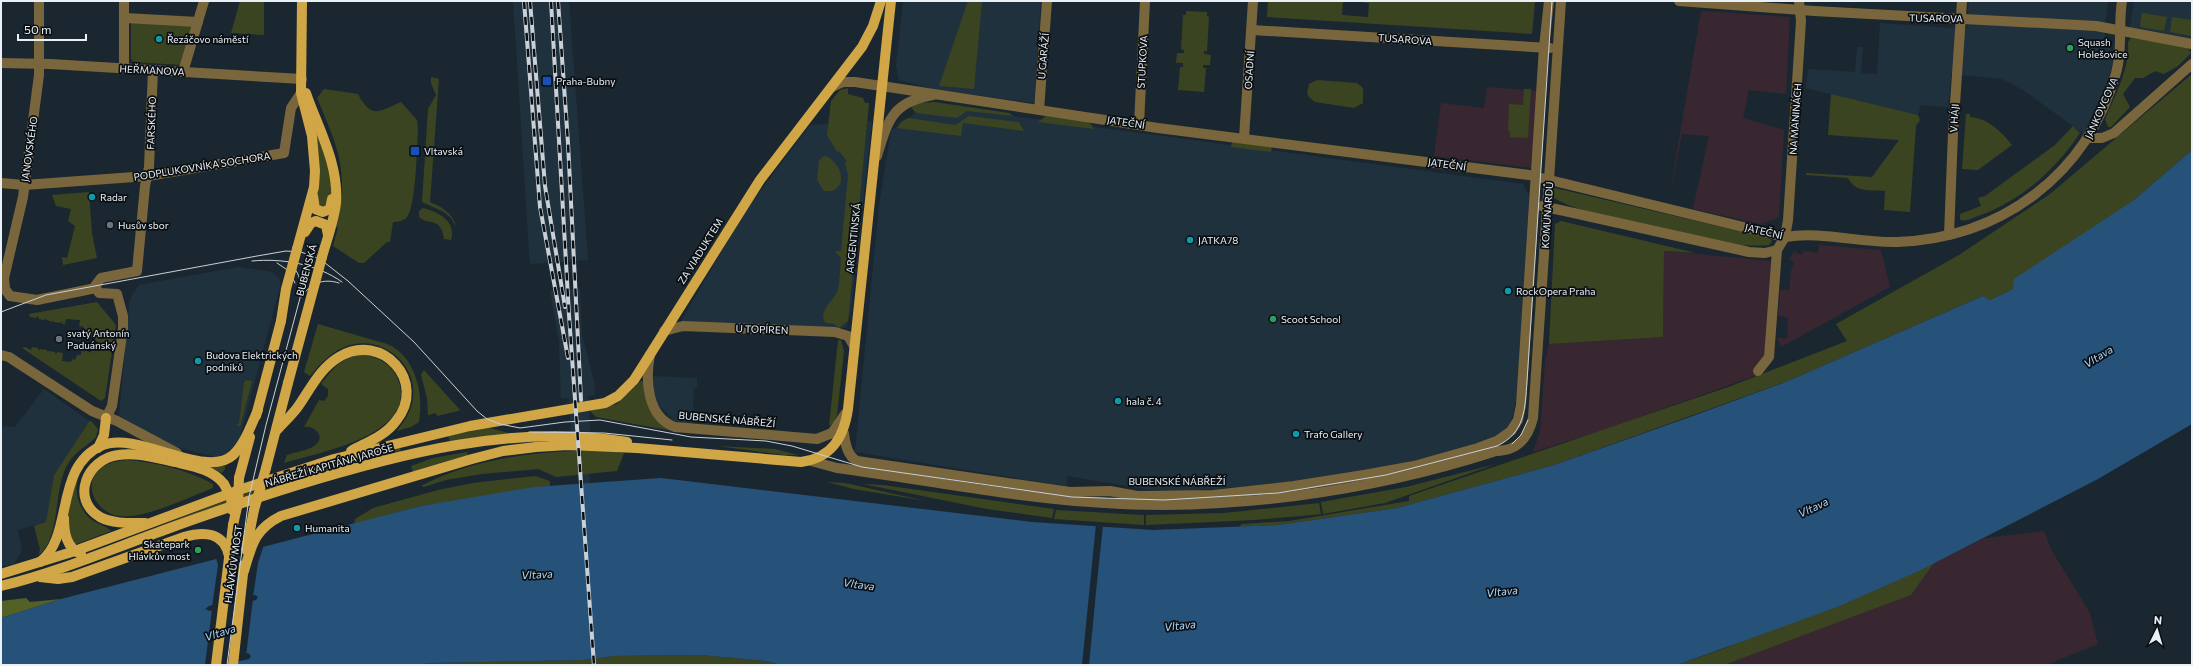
<svg xmlns="http://www.w3.org/2000/svg" width="2193" height="666" font-family="Commissioner,sans-serif">
  <rect width="100%" height="100%" fill="#1b2730"/>
  <g fill="#20313e">
    <path d="M 513,1 L 569,1 L 588,260 L 530,264 Z"/>
    <path d="M 903,1 L 1041,1 L 1034,103 L 938,90 L 899,80 L 896,66 Z"/>
    <path d="M 1969,1 L 2108,1 L 2104,33 L 2113,55 L 2113,62 L 2103,95 L 2084,134 L 2023,90 L 2002,79 L 1951,74 L 1948,107 L 1921,105 L 1918,115 L 1806,88 L 1808,69 L 1855,72 L 1857,47 L 1863,47 L 1861,73 L 1877,74 L 1880,23 L 1967,29 Z"/>
    <path d="M 2134,1 L 2192,1 L 2192,39 L 2130,27 Z"/>
    <path d="M 944,107 L 1523,184 L 1529,196 L 1517,397 L 1510,426 L 1499,437 L 1436,456 L 1344,476 L 1294,483 L 1185,491 L 1145,489 L 1068,476 L 1066,486 L 855,452 L 879,205 L 891,131 L 918,111 Z"/>
    <path d="M 872,121 L 851,311 L 846,328 L 694,323 L 681,321 L 746,210 L 810,125 Z"/>
    <path d="M 239,267 L 272,272 L 278,277 L 281,283 L 239,440 L 228,453 L 216,457 L 165,444 L 119,415 L 130,299 L 139,285 Z"/>
    <path d="M 580,289 L 582,335 L 594,382 L 595,395 L 588,397 L 592,467 L 589,467 L 603,665 L 591,665 L 577,468 L 573,468 L 569,398 L 561,398 L 559,341 L 550,291 Z"/>
    <path d="M 652,376 L 697,378 L 697,387 L 694,389 L 692,427 L 673,420 L 657,403 L 652,390 Z"/>
    <path d="M 44,389 L 89,421 L 54,475 L 46,522 L 18,530 L 22,551 L 14,564 L 1,567 L 1,426 L 15,427 Z"/>
  </g>
  <g fill="#382730">
    <path d="M 1701,11 L 1790,17 L 1786,94 L 1749,90 L 1743,118 L 1784,130 L 1779,217 L 1761,224 L 1693,209 L 1709,136 L 1682,134 L 1669,198 Z"/>
    <path d="M 1487,87 L 1538,91 L 1532,168 L 1434,156 L 1441,103 L 1484,108 Z"/>
    <path d="M 1819,245 L 1881,250 L 1890,287 L 1781,347 L 1777,338 L 1787,338 L 1788,317 L 1778,316 L 1780,290 L 1789,290 L 1791,271 L 1794,263 L 1789,259 L 1794,251 L 1801,255 L 1804,251 L 1818,253 Z"/>
    <path d="M 1664,251 L 1771,261 L 1763,373 L 1609,428 L 1533,452 L 1540,432 L 1545,363 L 1549,344 L 1663,337 Z"/>
    <path d="M 2044,531 L 2052,551 L 2090,613 L 2098,644 L 2046,665 L 1724,665 L 1911,595 L 1934,563 L 1985,538 Z"/>
  </g>
  <g fill="#3b4421">
    <path d="M 240,1 L 264,1 L 264,35 L 231,33 Z"/>
    <path d="M 968,1 L 982,1 L 974,89 L 939,86 Z"/>
    <path d="M 1268,1 L 1348,1 L 1343,2 L 1342,15 L 1368,17 L 1369,3 L 1353,1 L 1535,2 L 1532,34 L 1267,17 Z"/>
    <path d="M 1186,11 L 1207,12 L 1207,16 L 1209,17 L 1207,51 L 1204,51 L 1204,54 L 1211,55 L 1210,65 L 1203,65 L 1203,68 L 1206,68 L 1204,92 L 1178,90 L 1180,67 L 1183,67 L 1183,63 L 1176,63 L 1177,53 L 1184,53 L 1184,50 L 1181,49 L 1183,15 L 1186,15 Z"/>
    <path d="M 2142,13 L 2167,17 L 2164,31 L 2140,27 Z"/>
    <path d="M 2172,17 L 2192,20 L 2192,36 L 2170,32 Z"/>
    <path d="M 131,23 L 192,26 L 181,65 L 134,62 L 131,59 Z"/>
    <path d="M 2131,38 L 2181,46 L 2188,48 L 2191,53 L 2178,66 L 2164,74 L 2155,71 L 2143,78 L 2135,78 L 2123,94 L 2130,107 L 2111,127 L 2108,127 L 2105,119 C 2115,96 2130,68 2128,42 Z"/>
    <path d="M 2192,74 L 2192,150 L 2134,200 L 2013,289 L 1990,300 L 1983,296 L 1788,381 L 1554,465 L 1397,508 L 1278,525 L 1240,527 L 1241,524 L 1289,521 L 1409,501 L 1409,496 L 1731,386 L 1847,341 L 1836,324 L 1959,255 L 2050,194 Z"/>
    <path d="M 431,77 L 439,79 L 430,202 C 442,207 453,213 456,227 L 451,218 L 444,212 L 422,202 L 428,109 L 436,95 L 431,83 Z"/>
    <path d="M 1317,80 L 1357,83 L 1363,88 L 1363,103 L 1354,108 L 1315,102 L 1309,97 L 1307,93 L 1309,84 Z"/>
    <path d="M 848,88 L 848,94 L 863,98 L 865,103 L 869,103 L 848,321 L 839,328 L 834,324 L 826,323 C 816,313 836,298 838,290 C 840,280 840,268 841,258 L 835,251 L 841,251 L 848,175 L 845,163 L 847,161 L 839,151 L 837,152 L 827,135 L 831,101 L 840,90 Z"/>
    <path d="M 324,89 L 358,94 C 372,121 381,110 401,102 L 417,120 L 418,129 C 417,145 416,207 407,217 C 404,221 398,222 393,222 L 390,242 L 387,242 L 364,263 L 359,263 L 333,246 L 338,228 L 336,227 C 350,172 338,148 317,98 Z"/>
    <path d="M 1524,89 L 1531,89 L 1528,138 L 1510,137 L 1510,131 L 1508,131 L 1509,104 L 1523,105 Z"/>
    <path d="M 1831,94 L 1918,115 L 1920,120 L 1916,126 L 1910,212 L 1884,210 L 1885,191 C 1872,190 1855,193 1848,178 L 1806,175 L 1806,173 L 1872,177 L 1899,140 L 1828,135 Z"/>
    <path d="M 934,102 L 1009,113 L 1013,116 L 967,111 L 957,118 L 916,113 L 910,106 L 921,103 Z"/>
    <path d="M 1966,114 L 1970,114 L 1970,117 C 1987,118 2001,131 2012,145 L 1978,170 L 1962,169 Z"/>
    <path d="M 969,116 L 1019,122 L 1024,131 L 963,123 L 961,136 L 897,128 L 901,122 L 908,118 L 955,125 Z"/>
    <path d="M 1046,116 L 1085,121 L 1090,123 L 1094,129 L 1038,122 Z"/>
    <path d="M 312,120 C 320,140 341,187 327,208 L 317,206 Z"/>
    <path d="M 2073,126 L 2080,133 C 2056,169 2022,200 1981,215 C 1974,217 1967,222 1960,220 L 1960,214 L 1981,206 L 1978,198 L 1985,196 L 2055,145 Z"/>
    <path d="M 1232,142 L 1272,147 L 1271,152 L 1231,147 Z"/>
    <path d="M 824,156 C 833,157 843,171 841,181 C 840,186 837,188 833,191 L 824,191 L 817,180 L 819,160 Z"/>
    <path d="M 1555,188 L 1769,238 L 1772,241 L 1769,245 C 1725,249 1672,231 1630,221 C 1604,215 1574,211 1551,196 L 1552,190 Z"/>
    <path d="M 89,192 L 92,233 L 97,258 L 63,265 L 62,257 L 67,258 L 75,226 L 68,221 L 71,209 L 56,206 L 52,195 Z"/>
    <path d="M 423,208 C 439,212 457,222 451,240 L 444,239 C 441,216 429,226 419,217 L 419,211 Z"/>
    <path d="M 1561,221 L 1696,253 L 1664,251 L 1663,337 L 1549,344 L 1555,224 Z"/>
    <path d="M 97,302 L 116,325 L 105,398 L 101,401 L 22,348 L 25,347 L 31,350 L 32,347 L 38,348 L 39,351 L 40,349 L 47,350 L 48,353 L 48,351 L 55,352 L 56,355 L 57,352 L 63,353 L 62,361 L 71,362 L 72,359 L 75,360 L 77,355 L 81,355 L 81,349 L 84,350 L 84,352 L 86,350 L 91,353 L 91,350 L 97,348 L 95,347 L 98,341 L 95,341 L 93,335 L 92,337 L 88,337 L 88,334 L 87,336 L 83,336 L 86,330 L 84,330 L 83,326 L 79,327 L 80,320 L 66,319 L 65,324 L 62,324 L 63,321 L 61,323 L 54,322 L 54,319 L 53,322 L 46,320 L 46,318 L 44,320 L 39,319 L 38,316 L 36,318 L 30,317 L 29,314 Z"/>
    <path d="M 318,324 L 387,344 C 416,356 424,395 419,422 L 411,427 L 397,431 C 404,421 411,412 413,399 C 418,363 381,334 347,346 C 332,351 320,364 310,376 L 304,372 Z"/>
    <path d="M 838,340 L 841,340 L 844,351 L 837,415 L 834,423 L 829,426 Z"/>
    <path d="M 360,355 C 374,355 389,362 396,375 C 425,434 320,452 284,463 L 287,455 C 295,452 307,451 314,446 C 327,438 315,425 304,427 L 319,400 L 324,401 L 328,396 L 328,389 L 321,384 C 331,371 340,358 360,355 Z"/>
    <path d="M 424,370 L 460,410 L 458,411 L 437,416 L 436,413 L 428,415 L 427,398 L 421,375 Z"/>
    <path d="M 246,380 L 252,381 L 240,427 L 236,424 L 239,424 L 244,383 Z"/>
    <path d="M 641,381 L 644,381 L 673,431 L 596,417 L 590,411 L 617,404 Z"/>
    <path d="M 90,420 L 98,429 L 96,437 C 87,446 76,451 69,462 C 52,488 62,535 39,555 L 40,549 L 34,526 L 46,522 L 54,475 Z"/>
    <path d="M 487,427 L 512,434 L 450,443 L 448,435 Z"/>
    <path d="M 116,445 C 153,445 188,468 225,466 L 225,469 L 222,473 C 208,464 129,444 113,447 C 98,450 85,461 79,475 C 75,487 76,500 83,510 C 91,524 103,523 111,531 L 74,545 C 66,530 67,519 70,503 C 76,476 85,450 116,445 Z"/>
    <path d="M 717,446 L 775,449 L 798,455 L 784,455 Z"/>
    <path d="M 400,447 L 401,452 L 94,551 L 214,505 L 301,474 Z"/>
    <path d="M 602,450 L 624,453 L 617,471 L 556,477 L 538,469 L 482,474 L 446,480 L 424,487 L 421,486 C 476,457 541,451 602,450 Z"/>
    <path d="M 467,452 L 468,457 L 413,473 L 411,466 L 433,458 Z"/>
    <path d="M 127,460 C 155,462 188,470 213,484 L 213,488 C 189,497 145,519 120,516 C 96,514 79,482 104,466 C 111,462 119,461 127,460 Z"/>
    <path d="M 1496,464 L 1385,503 L 1323,514 L 1321,502 L 1406,487 Z"/>
    <path d="M 535,476 L 550,481 L 550,486 L 421,506 L 354,524 L 355,519 L 373,508 L 438,490 L 473,483 Z"/>
    <path d="M 827,482 L 845,483 L 926,501 L 854,489 Z"/>
    <path d="M 863,484 L 883,485 L 1054,509 L 1052,518 L 987,509 Z"/>
    <path d="M 1319,503 L 1321,514 L 1312,515 L 1254,520 L 1146,525 L 1146,515 L 1224,513 Z"/>
    <path d="M 1056,510 L 1144,515 L 1144,525 L 1054,519 Z"/>
    <path d="M 1934,563 L 1911,595 L 1724,665 L 1677,665 L 1720,650 Z"/>
    <path d="M 700,655 L 766,661 L 781,665 L 418,665 L 430,663 L 584,660 L 614,656 Z"/>
  </g>
  <path fill="#536127" d="M 26,598 L 30,602 L 61,599 L 1,618 L 1,601 Z"/>
  <path fill="#265179" fill-rule="evenodd" d="M 2192,150 L 2192,424 L 2098,479 L 1919,571 L 1837,607 L 1677,665 L 781,665 L 766,661 L 700,655 L 614,656 L 584,660 L 430,663 L 418,665 L 222,665 L 249,659 L 251,656 L 248,653 L 200,665 L 1,665 L 1,618 L 61,599 L 421,506 L 534,487 L 661,478 L 1032,522 L 1153,530 L 1278,525 L 1397,508 L 1554,465 L 1690,417 L 1788,381 L 1983,296 L 1990,300 L 2013,289 L 2014,279 L 2134,200 ZM 255,595 L 258,597 L 256,600 L 210,611 L 205,609 L 209,606 Z"/>
  <g fill="#1b2730">
    <path d="M 1096,524 L 1103,525 L 1096,592 L 1089,665 L 1082,665 Z"/>
    <path d="M 310,533 L 264,545 L 258,563 L 253,597 L 212,607 L 218,565 L 216,558 L 207,560 Z"/>
    <path d="M 253,599 L 246,656 L 205,665 L 212,609 Z"/>
  </g>
  <g fill="none" stroke-linecap="round" stroke-linejoin="round">
    <g stroke="#7a663c" stroke-width="10">
      <path d="M 39,1 L 39,75 L 23,197 L 4,278 L 5,289 L 10,296 L 37,300 L 96,288"/>
      <path d="M 1679,1 L 1814,11 L 2096,26 L 2192,44"/>
      <path d="M 125,18 L 198,22"/>
      <path d="M 1252,30 L 1550,48"/>
      <path d="M 1,63 L 50,64 L 302,79"/>
      <path d="M 124,69 L 124,1"/>
      <path d="M 183,72 L 204,1"/>
      <path d="M 832,87 L 843,82 L 855,82 L 1158,128 L 1529,175 L 1785,237 C 1822,231 1859,243 1897,242 C 2002,238 2087,175 2116,73 C 2123,49 2118,25 2122,1"/>
      <path d="M 1039,110 L 1047,1"/>
      <path d="M 1139,124 L 1145,1"/>
      <path d="M 1244,138 L 1253,1"/>
      <path d="M 2088,138 L 2102,138 L 2114,133 L 2192,64"/>
      <path d="M 877,156 C 888,120 892,102 933,95"/>
      <path d="M 1,183 L 24,185 L 148,176 L 284,153 L 291,108 L 301,93"/>
      <path d="M 1542,206 L 1749,252 L 1765,253 L 1777,250"/>
      <path d="M 1949,235 L 1953,133 L 1962,1"/>
      <path d="M 1777,250 L 1785,237 L 1788,220 L 1801,21 L 1799,1"/>
      <path d="M 664,331 L 683,326 L 835,332 L 848,336 L 854,346"/>
      <path d="M 1,355 L 9,357 L 18,363 L 92,411 L 117,421 L 177,453"/>
      <path d="M 650,355 C 645,380 647,417 675,427 L 817,439 L 832,433 L 845,414"/>
      <path d="M 1758,371 L 1769,357 L 1777,250"/>
      <path d="M 106,418 L 112,406 L 123,328 L 123,316 L 117,294 L 99,293 L 95,286 L 101,278 L 137,271 L 145,186 L 149,167 L 153,70"/>
      <path d="M 844,433 C 845,443 847,456 857,461 L 1070,492 L 1110,491 L 1137,496 L 1213,495 L 1294,486 L 1364,475 L 1414,466 L 1478,448 L 1497,441 L 1511,431 L 1518,420 L 1521,405 L 1544,47 L 1549,1"/>
      <path d="M 811,461 L 837,468 C 921,479 1005,496 1089,502 C 1222,513 1370,492 1496,451 C 1518,451 1528,438 1533,418 L 1561,1"/>
    </g>
    <g stroke="#d0a647" stroke-width="10">
      <path d="M 306,93 C 318,128 339,164 336,203 C 334,221 327,239 322,257"/>
      <path d="M 313,196 L 315,209 L 323,212 L 330,209 L 332,199"/>
      <path d="M 305,232 L 311,223 L 316,221 L 326,225 L 328,235"/>
      <path d="M 297,249 L 314,187 L 315,171 L 312,136 L 301,93 L 302,1"/>
      <path d="M 256,416 L 281,321"/>
      <path d="M 277,430 C 283,423 291,416 297,408 C 310,390 319,369 339,357 C 382,331 428,382 396,421 C 385,436 367,442 351,451"/>
      <path d="M 98,448 L 104,435 L 106,418"/>
      <path d="M 266,468 L 288,383"/>
      <path d="M 239,478 L 250,437"/>
      <path d="M 64,518 C 64,532 66,548 81,554"/>
      <path d="M 145,523 C 130,523 113,524 100,517 C 70,499 87,459 118,455 C 137,452 156,458 175,462 C 192,466 212,469 224,484"/>
      <path d="M 246,550 L 254,510"/>
      <path d="M 40,562 C 75,535 53,466 103,445 C 138,431 206,480 233,455 C 245,444 251,425 258,410"/>
      <path d="M 244,571 C 252,544 255,529 281,516 L 472,459 L 503,451 L 536,447 L 568,445 L 637,448 L 801,462 C 832,458 844,437 848,409 L 891,1"/>
      <path d="M 1,574 L 75,551 L 242,489 L 334,459 L 470,426 L 605,403 L 618,396 L 634,380 L 760,180 L 862,47 L 873,26 L 881,1"/>
      <path d="M 40,577 L 58,579 L 72,577 L 184,537 C 204,531 224,532 229,556"/>
      <path d="M 1,586 C 59,572 114,548 170,528 C 210,513 251,500 291,487 C 398,454 514,423 627,442"/>
      <path d="M 216,665 L 233,525"/>
      <path d="M 233,665 L 244,565"/>
    </g>
    <g stroke="#c9d0d7" stroke-width="1">
      <path d="M 252,261 C 282,258 317,264 342,282"/>
      <path d="M 277,263 L 289,271 L 295,283"/>
      <path d="M 302,297 C 309,283 324,278 339,283"/>
      <path d="M 1,312 L 46,295 L 257,256 L 286,251 L 301,252 L 320,259 L 348,281 L 414,342 L 477,411 L 487,419 L 500,424 L 520,428 L 565,422 L 600,420 L 691,437 L 766,441 L 792,446 L 862,467 L 1072,497 L 1164,500 L 1278,493 L 1386,475 L 1497,446 C 1525,433 1525,409 1527,381 L 1552,1"/>
      <path d="M 529,432 L 604,433 L 672,440"/>
      <path d="M 1512,444 L 1521,435 L 1528,420"/>
      <path d="M 227,665 L 249,497 L 266,425 L 300,298 C 302,283 300,271 288,262"/>
    </g>
    <g stroke="#c9d0d7" stroke-width="4">
      <g id="rail">
        <path d="M 524,1 L 540,207 L 568,358"/>
        <path d="M 530,1 L 545,186 L 565,307"/>
        <path d="M 551,1 L 569,315 L 594,665"/>
        <path d="M 558,1 L 568,143 L 581,400"/>
      </g>
    </g>
    <use href="#rail" stroke="#0a0f13" stroke-width="2.5" stroke-dasharray="8" stroke-linecap="butt"/>
    <g stroke="#d0a647" stroke-width="10">
      <path d="M 281,321 L 286,289 L 297,249"/>
      <path d="M 288,383 L 322,257"/>
      <path d="M 224,484 L 231,498 L 232,510"/>
      <path d="M 254,510 L 266,468"/>
      <path d="M 233,525 L 238,503 L 239,478"/>
    </g>
  </g>
  <g fill="#0f9aa8" stroke="#0a0f13" stroke-width="1.5">
    <circle cx="159" cy="39" r="4"/>
    <circle cx="92" cy="197" r="4"/>
    <circle cx="1190" cy="240" r="4"/>
    <circle cx="1508" cy="291" r="4"/>
    <circle cx="198" cy="361" r="4"/>
    <circle cx="1118" cy="401" r="4"/>
    <circle cx="1296" cy="434" r="4"/>
    <circle cx="297" cy="528" r="4"/>
  </g>
  <g fill="#2e9e5b" stroke="#0a0f13" stroke-width="1.5">
    <circle cx="2070" cy="48" r="4"/>
    <circle cx="1273" cy="319" r="4"/>
    <circle cx="198" cy="550" r="4"/>
  </g>
  <g fill="#1a4fb4" stroke="#0a0f13" stroke-width="1.5">
    <rect x="542" y="76" width="10" height="10" rx="2"/>
    <rect x="410" y="146" width="10" height="10" rx="2"/>
  </g>
  <g fill="#6b7280" stroke="#0a0f13" stroke-width="1.5">
    <circle cx="110" cy="225" r="4"/>
    <circle cx="59" cy="339" r="4"/>
  </g>
  <g text-anchor="middle" dominant-baseline="central" stroke-width="3.5" stroke-linejoin="round" paint-order="stroke">
    <g font-size="10" fill="#e9f0f6" stroke="#0a0f13">
      <text transform="translate(1936 18) rotate(1)">TUSAROVA</text>
      <text transform="translate(1405 39) rotate(4)">TUSAROVA</text>
      <text transform="translate(1043 56) rotate(-85)">U GARÁŽÍ</text>
      <text transform="translate(1142 62) rotate(-87)">STUPKOVA</text>
      <text transform="translate(152 70) rotate(3)">HEŘMANOVA</text>
      <text transform="translate(1249 70) rotate(-86)">OSADNÍ</text>
      <text transform="translate(2101 108) rotate(-66)">JANKOVCOVA</text>
      <text transform="translate(1954 118) rotate(-86)">V HÁJI</text>
      <text transform="translate(1795 119) rotate(-86)">NA MANINÁCH</text>
      <text transform="translate(1126 122) rotate(9)">JATEČNÍ</text>
      <text transform="translate(151 123) rotate(-88)">FARSKÉHO</text>
      <text transform="translate(29 149) rotate(-82)">JANOVSKÉHO</text>
      <text transform="translate(1447 164) rotate(8)">JATEČNÍ</text>
      <text transform="translate(202 166) rotate(-9)">PODPLUKOVNÍKA SOCHORA</text>
      <text transform="translate(1547 215) rotate(-86)">KOMUNARDŮ</text>
      <text transform="translate(1764 231) rotate(13)">JATEČNÍ</text>
      <text transform="translate(853 238) rotate(-84)">ARGENTINSKÁ</text>
      <text transform="translate(700 251) rotate(-58)">ZA VIADUKTEM</text>
      <text transform="translate(306 270) rotate(-75)">BUBENSKÁ</text>
      <text transform="translate(762 329) rotate(2)">U TOPÍREN</text>
      <text transform="translate(727 419) rotate(5)">BUBENSKÉ NÁBŘEŽÍ</text>
      <text transform="translate(329 465) rotate(-16)">NÁBŘEŽÍ KAPITÁNA JAROŠE</text>
      <text x="1177" y="481">BUBENSKÉ NÁBŘEŽÍ</text>
      <text transform="translate(233 564) rotate(-82)">HLÁVKŮV MOST</text>
    </g>
    <g font-size="10" fill="#e9f0f6" stroke="#0a0f13" text-anchor="start">
      <text x="167" y="39">Řezáčovo náměstí</text>
      <text x="2078" y="42">Squash<tspan x="2078" dy="12">Holešovice</tspan></text>
      <text x="556" y="81">Praha-Bubny</text>
      <text x="424" y="151">Vltavská</text>
      <text x="100" y="197">Radar</text>
      <text x="118" y="225">Husův sbor</text>
      <text x="1198" y="240">JATKA78</text>
      <text x="1516" y="291">RockOpera Praha</text>
      <text x="1281" y="319">Scoot School</text>
      <text x="67" y="333">svatý Antonín<tspan x="67" dy="12">Paduánský</tspan></text>
      <text x="206" y="355">Budova Elektrických<tspan x="206" dy="12">podniků</tspan></text>
      <text x="1126" y="401">hala č. 4</text>
      <text x="1304" y="434">Trafo Gallery</text>
      <text x="305" y="528">Humanita</text>
      <text x="190" y="544" text-anchor="end">Skatepark<tspan x="190" dy="12">Hlávkův most</tspan></text>
    </g>
    <g font-size="11" font-style="italic" fill="#afd5fc" stroke="#0a0f13">
      <text transform="translate(2098 356) rotate(-32)">Vltava</text>
      <text transform="translate(1813 507) rotate(-25)">Vltava</text>
      <text transform="translate(537 574) rotate(-3)">Vltava</text>
      <text transform="translate(859 584) rotate(8)">Vltava</text>
      <text transform="translate(1502 591) rotate(-6)">Vltava</text>
      <text transform="translate(1180 625) rotate(-6)">Vltava</text>
      <text transform="translate(220 632) rotate(-18)">Vltava</text>
    </g>
  </g>
  <rect width="2193" height="666" fill="none" stroke="#e9f0f6" stroke-width="4"/>
  <g transform="translate(2157 630) rotate(5)" stroke="#0a0f13" stroke-width="3" paint-order="stroke">
  <path d="M0-3L7 15L0 10L-7 15Z" fill="#e9f0f6"/>
  <text y="-6" font-size="11" font-weight="bold" text-anchor="middle" fill="#e9f0f6">N</text>
  </g>
  <path d="M18 34v6h68v-6" fill="none" stroke="#e9f0f6" stroke-width="2"/>
  <text x="24" y="34" font-size="12" fill="#e9f0f6" stroke="#0a0f13" stroke-width="3" paint-order="stroke">50 m</text>
</svg>
